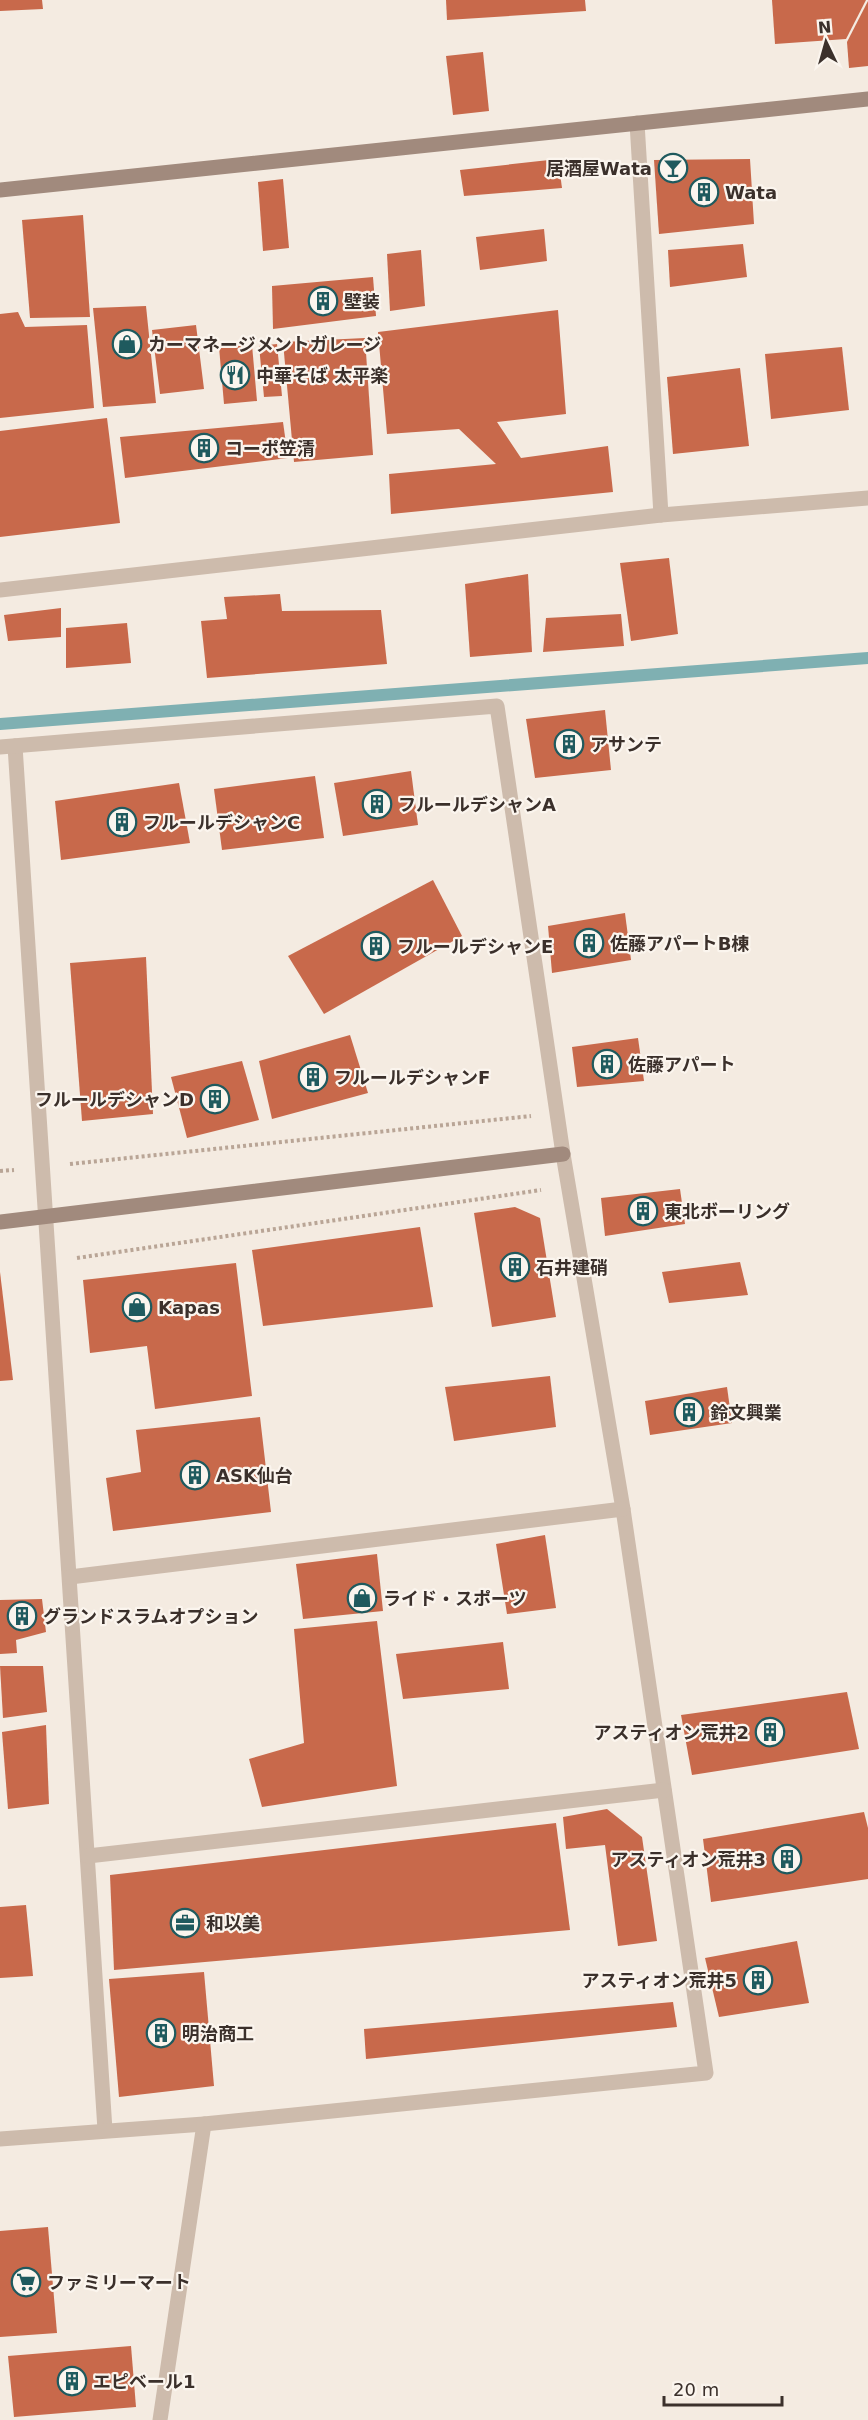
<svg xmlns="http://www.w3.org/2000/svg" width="868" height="2420" font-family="'DejaVu Sans','Noto Sans JP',sans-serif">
  <rect width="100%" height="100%" fill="#f4ebe1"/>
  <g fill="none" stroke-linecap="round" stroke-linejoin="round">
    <path stroke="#7fb0b2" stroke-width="12" d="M 0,724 L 868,658"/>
  </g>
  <g fill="#c8694b">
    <path d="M 0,0 L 42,0 L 43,9 L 0,11 Z"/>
    <path d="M 446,0 L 585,0 L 586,11 L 447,20 Z"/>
    <path d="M 772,0 L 866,0 L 846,39 L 775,44 Z"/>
    <path d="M 868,1 L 868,66 L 849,68 L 847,42 Z"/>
    <path d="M 483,52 L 489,111 L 453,115 L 446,56 Z"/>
    <path d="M 558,159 L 562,188 L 464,196 L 460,170 Z"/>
    <path d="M 750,159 L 754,224 L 659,234 L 654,160 Z"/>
    <path d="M 283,179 L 289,248 L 263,251 L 258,182 Z"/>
    <path d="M 83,215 L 90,317 L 30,318 L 22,220 Z"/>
    <path d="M 544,229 L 547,261 L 480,270 L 476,237 Z"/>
    <path d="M 743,244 L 747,277 L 670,287 L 668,250 Z"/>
    <path d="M 421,250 L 425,306 L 390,311 L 387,254 Z"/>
    <path d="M 373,277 L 376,316 L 273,329 L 272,286 Z"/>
    <path d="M 146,306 L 156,403 L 103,407 L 93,308 Z"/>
    <path d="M 558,310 L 566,414 L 497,422 L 521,458 L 608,446 L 613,492 L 391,514 L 389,474 L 496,464 L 459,429 L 387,434 L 378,332 Z"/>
    <path d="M 18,312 L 25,327 L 87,325 L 94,408 L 0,418 L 0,314 Z"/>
    <path d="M 196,325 L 204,389 L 160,394 L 152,330 Z"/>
    <path d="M 365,338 L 373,455 L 294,462 L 283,342 Z"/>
    <path d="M 277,344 L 282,396 L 264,397 L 259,346 Z"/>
    <path d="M 252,345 L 257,401 L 224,404 L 219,347 Z"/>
    <path d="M 842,347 L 849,410 L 771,419 L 765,354 Z"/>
    <path d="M 740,368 L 749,446 L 673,454 L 667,377 Z"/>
    <path d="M 107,418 L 120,523 L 0,537 L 0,431 Z"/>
    <path d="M 283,422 L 288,458 L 125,478 L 120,437 Z"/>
    <path d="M 669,558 L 678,634 L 631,641 L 620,563 Z"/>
    <path d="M 528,574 L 532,652 L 470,657 L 465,584 Z"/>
    <path d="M 280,594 L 282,611 L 381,610 L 387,664 L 207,678 L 201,621 L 227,619 L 224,597 Z"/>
    <path d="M 61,608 L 61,637 L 8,641 L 4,615 Z"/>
    <path d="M 621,614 L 624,646 L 543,652 L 546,618 Z"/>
    <path d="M 127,623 L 131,663 L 66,668 L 66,628 Z"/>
    <path d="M 605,710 L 611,770 L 535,778 L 526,719 Z"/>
    <path d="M 411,771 L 418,825 L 343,836 L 334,783 Z"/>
    <path d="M 315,776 L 324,838 L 222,850 L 214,789 Z"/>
    <path d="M 179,783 L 190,843 L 61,860 L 55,801 Z"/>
    <path d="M 433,880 L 462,936 L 324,1014 L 288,956 Z"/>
    <path d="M 625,913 L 631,960 L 552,973 L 548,926 Z"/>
    <path d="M 146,957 L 153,1114 L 82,1121 L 70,963 Z"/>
    <path d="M 350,1035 L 368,1093 L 272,1119 L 259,1061 Z"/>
    <path d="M 638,1038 L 644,1081 L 577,1087 L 572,1047 Z"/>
    <path d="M 242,1061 L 259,1120 L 187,1138 L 171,1077 Z"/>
    <path d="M 680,1189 L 685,1224 L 605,1236 L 601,1198 Z"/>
    <path d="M 515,1207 L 540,1218 L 556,1317 L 492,1327 L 474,1213 Z"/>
    <path d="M 420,1227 L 433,1307 L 263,1326 L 252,1250 Z"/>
    <path d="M 740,1262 L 748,1295 L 669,1303 L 662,1272 Z"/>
    <path d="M 236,1263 L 252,1396 L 155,1409 L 147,1346 L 90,1353 L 83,1280 Z"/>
    <path d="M 0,1272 L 13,1380 L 0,1381 Z"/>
    <path d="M 550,1376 L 556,1427 L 454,1441 L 445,1387 Z"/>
    <path d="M 727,1387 L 732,1423 L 650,1435 L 645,1401 Z"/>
    <path d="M 260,1417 L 271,1512 L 113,1531 L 106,1478 L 141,1472 L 136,1430 Z"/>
    <path d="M 545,1535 L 556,1608 L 507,1614 L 496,1544 Z"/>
    <path d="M 377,1554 L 383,1611 L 303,1619 L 296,1564 Z"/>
    <path d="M 42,1599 L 46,1632 L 16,1640 L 17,1653 L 0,1654 L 0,1600 Z"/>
    <path d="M 377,1621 L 397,1786 L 262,1807 L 249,1759 L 304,1743 L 294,1629 Z"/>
    <path d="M 503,1642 L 509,1689 L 403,1699 L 396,1654 Z"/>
    <path d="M 0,1666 L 43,1666 L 47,1712 L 3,1718 Z"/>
    <path d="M 847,1692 L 859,1749 L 692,1775 L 681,1715 Z"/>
    <path d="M 46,1725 L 49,1804 L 8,1809 L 2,1732 Z"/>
    <path d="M 607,1809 L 642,1837 L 657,1941 L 618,1946 L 605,1845 L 566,1849 L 563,1817 Z"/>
    <path d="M 864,1812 L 868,1828 L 868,1879 L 711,1902 L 703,1839 Z"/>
    <path d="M 556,1823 L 570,1930 L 114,1970 L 110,1875 Z"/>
    <path d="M 26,1905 L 33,1976 L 0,1978 L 0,1907 Z"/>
    <path d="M 797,1941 L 809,2003 L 719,2017 L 705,1958 Z"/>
    <path d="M 204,1972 L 214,2086 L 119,2097 L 109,1979 Z"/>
    <path d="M 673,2002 L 677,2027 L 366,2059 L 364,2029 Z"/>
    <path d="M 48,2227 L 57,2333 L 0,2337 L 0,2231 Z"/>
    <path d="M 131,2346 L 136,2407 L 14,2417 L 8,2356 Z"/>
  </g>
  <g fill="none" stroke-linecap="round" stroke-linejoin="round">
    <g stroke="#b9a596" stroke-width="4" stroke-dasharray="3 3" stroke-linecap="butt">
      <path d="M 70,1164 L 531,1116"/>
      <path d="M 0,1171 L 14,1170"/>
      <path d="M 77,1258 L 541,1190"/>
    </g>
    <g stroke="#cdbbac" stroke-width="15">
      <path d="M 637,123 L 661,515"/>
      <path d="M 0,590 L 661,515 L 868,498"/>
      <path d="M 15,746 L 105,2130"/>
      <path d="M 0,747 L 497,706 L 563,1154 L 623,1509 L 706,2073 L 204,2124 L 0,2139"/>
      <path d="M 70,1577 L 623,1509"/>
      <path d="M 88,1856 L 664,1790"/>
      <path d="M 160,2420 L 204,2124"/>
    </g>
    <g stroke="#a18a7d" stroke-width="15">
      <path d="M 0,190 L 868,99"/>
      <path d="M 0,1222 L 563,1154"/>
    </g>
  </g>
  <defs>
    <g id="bar-ring" transform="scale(1.5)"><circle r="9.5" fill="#fbf5ee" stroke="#1f5a5e" stroke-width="1.5"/><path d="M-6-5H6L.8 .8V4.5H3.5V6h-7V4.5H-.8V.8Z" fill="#1f5a5e"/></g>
    <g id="building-ring" transform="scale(1.5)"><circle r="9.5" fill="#fbf5ee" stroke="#1f5a5e" stroke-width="1.5"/><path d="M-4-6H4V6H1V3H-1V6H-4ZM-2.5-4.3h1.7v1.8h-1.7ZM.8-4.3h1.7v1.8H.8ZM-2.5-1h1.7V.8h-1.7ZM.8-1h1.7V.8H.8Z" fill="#1f5a5e"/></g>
    <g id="shop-ring" transform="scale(1.5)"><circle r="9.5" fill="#fbf5ee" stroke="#1f5a5e" stroke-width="1.5"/><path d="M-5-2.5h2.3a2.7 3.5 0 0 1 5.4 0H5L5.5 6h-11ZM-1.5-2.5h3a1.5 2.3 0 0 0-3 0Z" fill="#1f5a5e"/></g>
    <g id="restaurant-ring" transform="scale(1.5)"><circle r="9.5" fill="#fbf5ee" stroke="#1f5a5e" stroke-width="1.5"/><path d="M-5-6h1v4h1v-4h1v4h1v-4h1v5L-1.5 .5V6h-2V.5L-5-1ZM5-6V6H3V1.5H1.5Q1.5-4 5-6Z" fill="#1f5a5e"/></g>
    <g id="office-ring" transform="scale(1.5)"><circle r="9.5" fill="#fbf5ee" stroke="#1f5a5e" stroke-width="1.5"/><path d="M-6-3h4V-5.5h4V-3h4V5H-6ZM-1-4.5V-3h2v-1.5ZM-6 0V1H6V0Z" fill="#1f5a5e"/></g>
    <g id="supermarket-ring" transform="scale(1.5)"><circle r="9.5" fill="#fbf5ee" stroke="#1f5a5e" stroke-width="1.5"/><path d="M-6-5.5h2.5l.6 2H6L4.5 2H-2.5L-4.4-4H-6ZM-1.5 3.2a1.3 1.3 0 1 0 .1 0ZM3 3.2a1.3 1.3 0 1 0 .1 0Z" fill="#1f5a5e"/></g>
  </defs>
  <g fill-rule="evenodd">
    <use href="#bar-ring" x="673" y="168"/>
    <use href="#building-ring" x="704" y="192"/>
    <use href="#building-ring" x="323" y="301"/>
    <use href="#shop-ring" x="127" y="344"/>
    <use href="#restaurant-ring" x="235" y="375"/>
    <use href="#building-ring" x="204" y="448"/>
    <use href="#building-ring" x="569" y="744"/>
    <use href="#building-ring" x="377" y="804"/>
    <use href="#building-ring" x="122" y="822"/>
    <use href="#building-ring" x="589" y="943"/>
    <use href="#building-ring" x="376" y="946"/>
    <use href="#building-ring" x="607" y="1064"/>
    <use href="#building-ring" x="313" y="1077"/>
    <use href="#building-ring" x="215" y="1099"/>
    <use href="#building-ring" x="643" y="1211"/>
    <use href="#building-ring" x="515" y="1267"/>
    <use href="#shop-ring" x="137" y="1307"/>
    <use href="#building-ring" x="689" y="1412"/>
    <use href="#building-ring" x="195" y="1475"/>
    <use href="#shop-ring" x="362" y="1598"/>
    <use href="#building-ring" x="22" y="1616"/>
    <use href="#building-ring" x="770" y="1732"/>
    <use href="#building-ring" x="787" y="1859"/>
    <use href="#office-ring" x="185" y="1923"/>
    <use href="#building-ring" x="758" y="1980"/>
    <use href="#building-ring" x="161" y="2033"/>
    <use href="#supermarket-ring" x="26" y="2282"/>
    <use href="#building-ring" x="72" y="2381"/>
  </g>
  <g text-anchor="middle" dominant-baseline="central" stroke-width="4.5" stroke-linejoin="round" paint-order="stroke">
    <g font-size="18" font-weight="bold" fill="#3b302b" stroke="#fbf5ee" text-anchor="start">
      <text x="652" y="168" text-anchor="end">居酒屋Wata</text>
      <text x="725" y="192">Wata</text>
      <text x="344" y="301">壁装</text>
      <text x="148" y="344">カーマネージメントガレージ</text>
      <text x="256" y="375">中華そば 太平楽</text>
      <text x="225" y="448">コーポ笠清</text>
      <text x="590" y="744">アサンテ</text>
      <text x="398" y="804">フルールデシャンA</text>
      <text x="143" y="822">フルールデシャンC</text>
      <text x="610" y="943">佐藤アパートB棟</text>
      <text x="397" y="946">フルールデシャンE</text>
      <text x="628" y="1064">佐藤アパート</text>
      <text x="334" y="1077">フルールデシャンF</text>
      <text x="194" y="1099" text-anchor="end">フルールデシャンD</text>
      <text x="664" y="1211">東北ボーリング</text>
      <text x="536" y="1267">石井建硝</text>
      <text x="158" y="1307">Kapas</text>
      <text x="710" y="1412">鈴文興業</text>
      <text x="216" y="1475">ASK仙台</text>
      <text x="383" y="1598">ライド・スポーツ</text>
      <text x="43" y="1616">グランドスラムオプション</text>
      <text x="749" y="1732" text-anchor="end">アスティオン荒井2</text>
      <text x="766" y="1859" text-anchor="end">アスティオン荒井3</text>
      <text x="206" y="1923">和以美</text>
      <text x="737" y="1980" text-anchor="end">アスティオン荒井5</text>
      <text x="182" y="2033">明治商工</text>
      <text x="47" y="2282">ファミリーマート</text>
      <text x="93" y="2381">エピベール1</text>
    </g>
  </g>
  <g transform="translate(826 42) rotate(355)" stroke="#fbf5ee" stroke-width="4.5" paint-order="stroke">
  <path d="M0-4.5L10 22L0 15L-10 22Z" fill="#3b302b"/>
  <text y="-9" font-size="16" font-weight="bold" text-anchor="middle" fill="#3b302b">N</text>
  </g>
  <path d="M664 2396v9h118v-9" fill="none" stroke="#3b302b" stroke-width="3"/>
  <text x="673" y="2396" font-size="18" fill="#3b302b" stroke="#fbf5ee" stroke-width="4.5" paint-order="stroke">20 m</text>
</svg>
